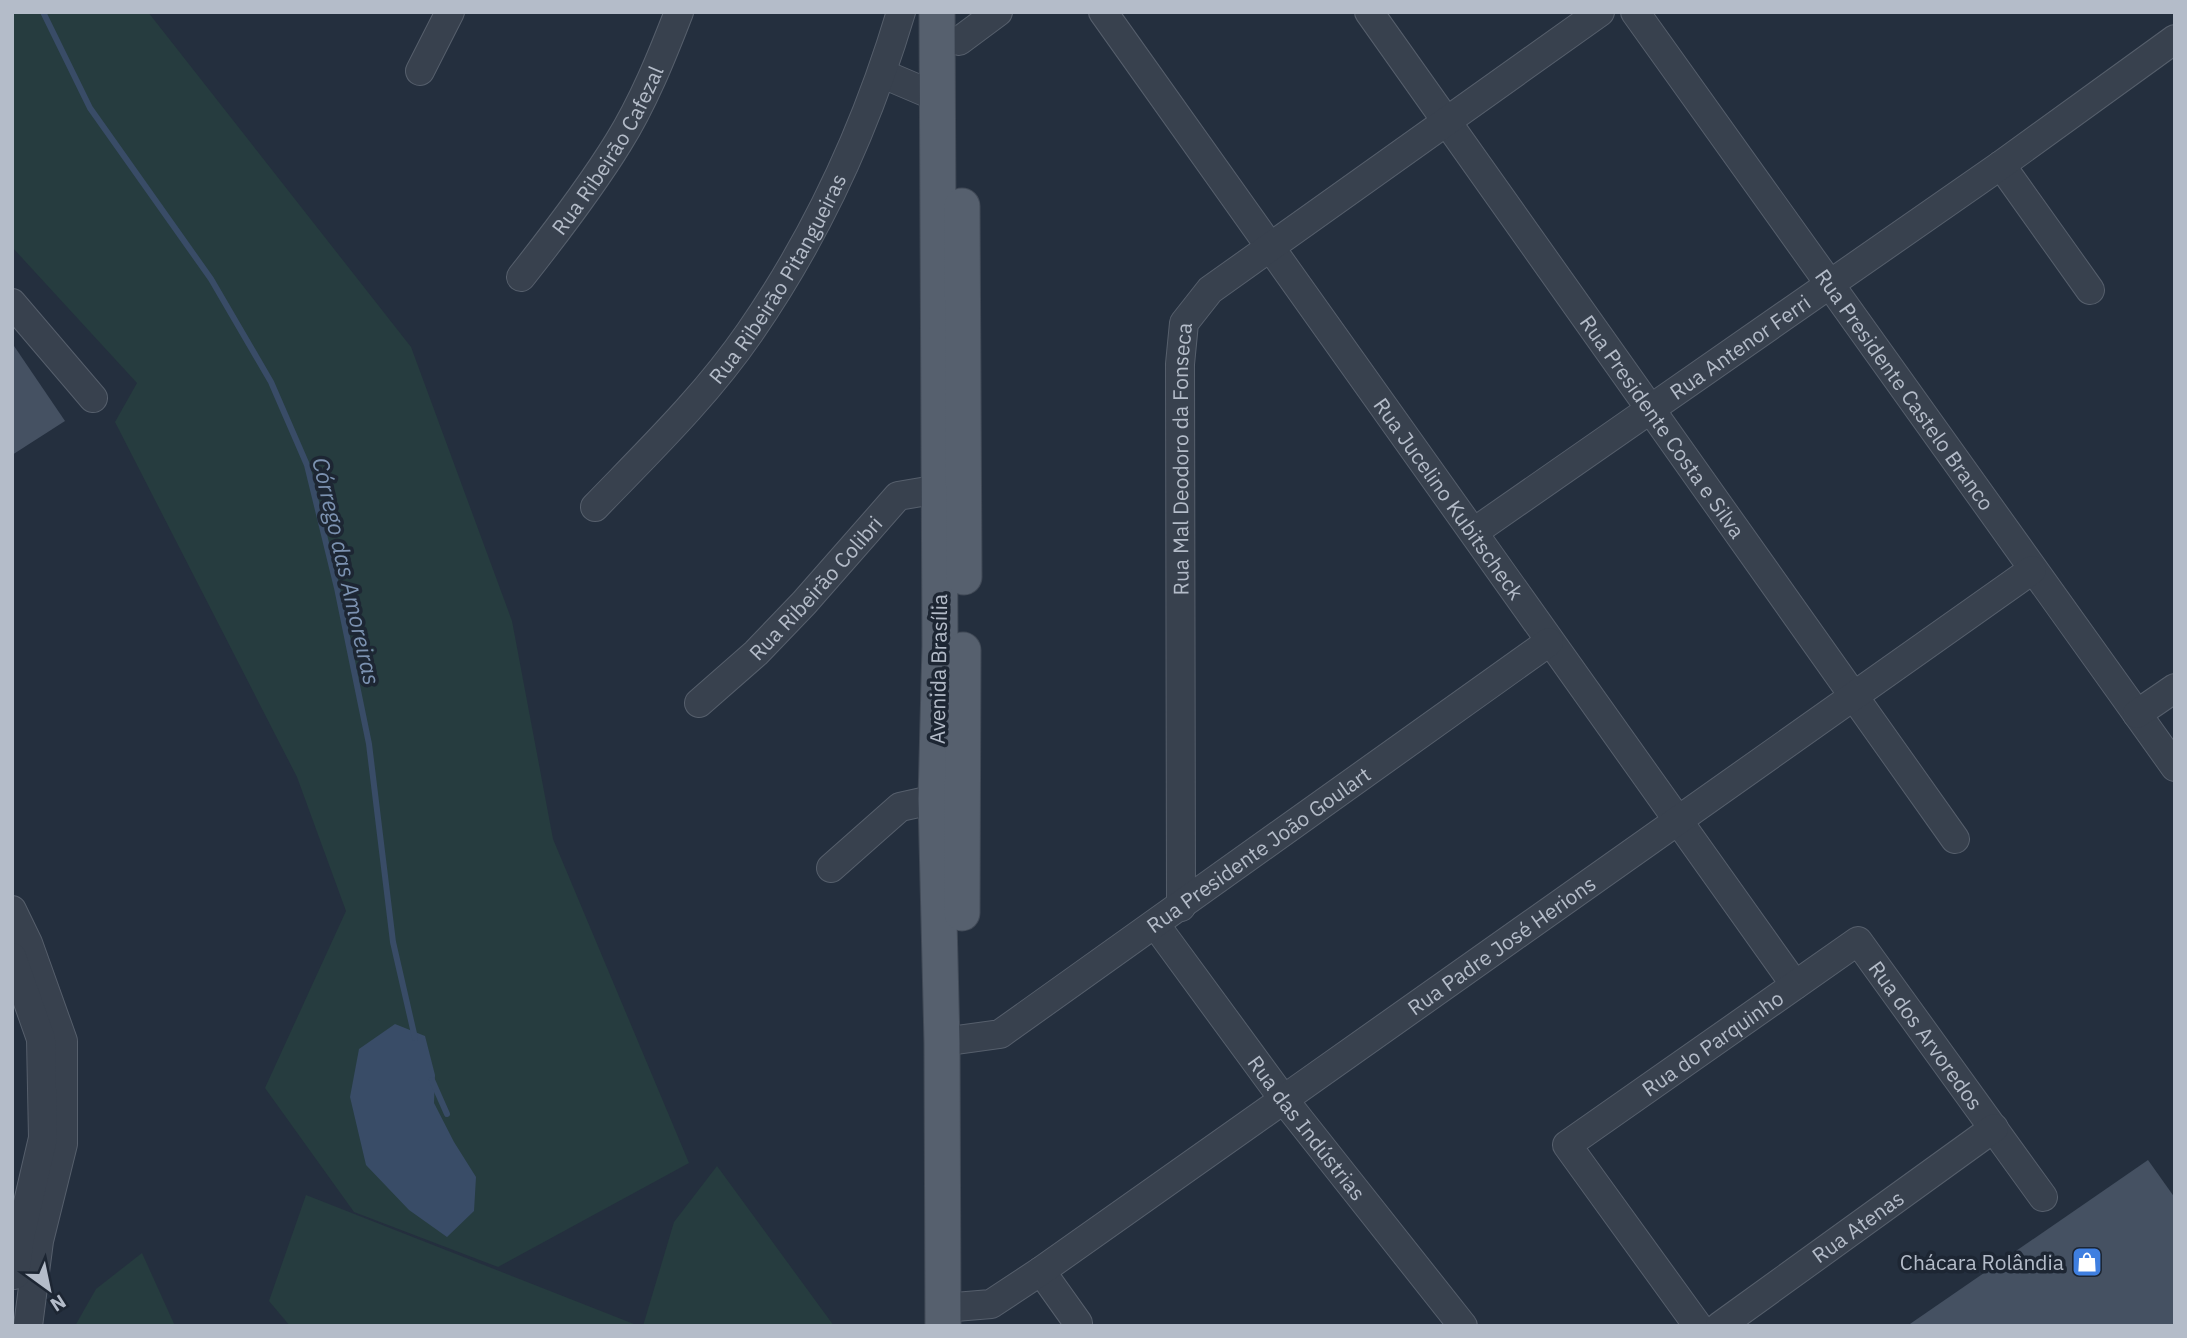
<svg xmlns="http://www.w3.org/2000/svg" width="2187" height="1338" font-family="'IBM Plex Sans',sans-serif">
  <rect width="100%" height="100%" fill="#242f3e"/>
  <g fill="#263c3f">
    <path d="M 12,12 L 148,12 L 411,347 L 512,621 L 553,839 L 689,1163 L 498,1267 L 354,1212 L 265,1088 L 346,911 L 297,777 L 115,422 L 137,383 L 12,247 Z"/>
    <path d="M 717,1166 L 834,1326 L 643,1326 L 674,1222 Z"/>
    <path d="M 306,1195 L 639,1326 L 290,1326 L 269,1301 Z"/>
    <path d="M 142,1253 L 175,1326 L 75,1326 L 96,1289 Z"/>
  </g>
  <path fill="#394c67" d="M 395,1024 L 425,1036 L 435,1075 L 434,1103 L 454,1142 L 476,1177 L 474,1211 L 447,1237 L 409,1210 L 366,1165 L 350,1097 L 359,1049 Z"/>
  <g fill="none" stroke-linecap="round" stroke-linejoin="round">
    <g stroke="#394c67" stroke-width="6">
      <path d="M 43,12 L 90,108 L 211,279 L 271,382 L 307,465 L 337,588 L 369,744 L 393,942 L 415,1038"/>
      <path d="M 432,1080 L 447,1114"/>
    </g>
  </g>
  <g fill="#455162">
    <path d="M 12,343 L 65,421 L 12,455 Z"/>
    <path d="M 2148,1160 L 2175,1198 L 2175,1326 L 1907,1326 Z"/>
  </g>
  <g fill="none" stroke-linecap="round" stroke-linejoin="round">
    <g stroke="#565f6c" stroke-width="30">
      <g id="minor">
        <path id="s1" d="M 1103,12 L 1795,985"/>
        <path id="s2" d="M 1369,12 L 1955,839"/>
        <path id="s3" d="M 1635,12 L 2175,767"/>
        <path d="M 959,41 L 998,12"/>
        <path d="M 420,71 L 450,12"/>
        <path d="M 883,74 L 937,97"/>
        <path d="M 2001,165 L 2090,290"/>
        <path id="s4" d="M 521,277 C 555,234 589,190 618,143 C 643,103 662,56 679,12"/>
        <path d="M 12,303 L 93,398"/>
        <path id="s5" d="M 595,507 C 649,451 706,396 750,332 C 817,235 867,126 901,12"/>
        <path id="s6" d="M 1474,532 L 2001,165 L 2175,39"/>
        <path id="s7" d="M 699,703 L 756,653 L 804,603 L 898,496 L 939,489"/>
        <path d="M 2137,714 L 2175,688"/>
        <path d="M 831,868 L 900,807 L 936,799"/>
        <path id="s8" d="M 1181,907 L 1180,364 L 1184,323 L 1210,290 L 1600,12"/>
        <path d="M 12,910 L 28,943 L 63,1041 L 63,1144 L 39,1241 L 28,1326"/>
        <path id="s9" d="M 1155,924 L 1284,1100 L 1463,1326"/>
        <path d="M 12,957 L 41,1039 L 43,1138 L 20,1237 L 15,1275"/>
        <path id="s10" d="M 942,1042 L 1000,1034 L 1549,642"/>
        <path d="M 1041,1271 L 1078,1323"/>
        <path id="s11" d="M 943,1308 L 991,1304 L 1041,1271 L 2032,570"/>
        <path id="s12" d="M 1698,1326 L 1567,1145 L 1858,941 L 2043,1197"/>
        <path id="s13" d="M 1720,1326 L 1994,1128"/>
      </g>
    </g>
    <g stroke="#414a57" stroke-width="37">
      <g id="major">
        <path d="M 937,12 L 940,646 L 936,799 L 942,1042 L 943,1326"/>
        <path d="M 962,206 L 964,577"/>
        <path d="M 962,913 L 963,650"/>
      </g>
    </g>
    <use href="#minor" stroke="#38414e" stroke-width="28"/>
    <use href="#major" stroke="#56606e" stroke-width="35"/>
  </g>
  <defs>
    <g id="shop-square" transform="scale(1.575)"><rect x="-9" y="-9" width="18" height="18" rx="4" fill="#3f7fe0" stroke="#1d2633"/><path d="M-5-2.5h2.3a2.7 3.5 0 0 1 5.4 0H5L5.5 6h-11ZM-1.5-2.5h3a1.5 2.3 0 0 0-3 0Z" fill="#fff"/></g>
  </defs>
  <g fill-rule="evenodd">
    <use href="#shop-square" x="2087" y="1262"/>
  </g>
  <g text-anchor="middle" dominant-baseline="central" stroke-width="7" stroke-linejoin="round" paint-order="stroke">
    <g font-size="21" fill="#b4bcc9" stroke="#1d2633">
      <text stroke="none"><textPath href="#s4" startOffset="154">Rua Ribeirão Cafezal</textPath></text>
      <text stroke="none"><textPath href="#s5" startOffset="294">Rua Ribeirão Pitangueiras</textPath></text>
      <text stroke="none"><textPath href="#s6" startOffset="324">Rua Antenor Ferri</textPath></text>
      <text stroke="none"><textPath href="#s3" startOffset="464">Rua Presidente Castelo Branco</textPath></text>
      <text stroke="none"><textPath href="#s2" startOffset="508">Rua Presidente Costa e Silva</textPath></text>
      <text stroke="none"><textPath href="#s8" startOffset="448">Rua Mal Deodoro da Fonseca</textPath></text>
      <text stroke="none"><textPath href="#s1" startOffset="597">Rua Jucelino Kubitscheck</textPath></text>
      <text stroke="none"><textPath href="#s7" startOffset="164">Rua Ribeirão Colibri</textPath></text>
      <text transform="translate(938 669) rotate(-89)">Avenida Brasília</text>
      <text stroke="none"><textPath href="#s10" startOffset="376">Rua Presidente João Goulart</textPath></text>
      <text stroke="none"><textPath href="#s11" startOffset="672">Rua Padre José Herions</textPath></text>
      <text stroke="none"><textPath href="#s12" startOffset="695">Rua dos Arvoredos</textPath></text>
      <text stroke="none"><textPath href="#s12" startOffset="401">Rua do Parquinho</textPath></text>
      <text stroke="none"><textPath href="#s9" startOffset="254">Rua das Indústrias</textPath></text>
      <text stroke="none"><textPath href="#s13" startOffset="170">Rua Atenas</textPath></text>
    </g>
    <g font-size="21" fill="#b4bcc9" stroke="#1d2633" text-anchor="end">
      <text x="2064" y="1262">Chácara Rolândia</text>
    </g>
    <g font-size="23" font-style="italic" fill="#7c92b1" stroke="#1d2633">
      <text transform="translate(347 571) rotate(77)">Córrego das Amoreiras</text>
    </g>
  </g>
  <rect width="2187" height="1338" fill="none" stroke="#b4bcc9" stroke-width="28"/>
  <g transform="translate(49 1289) rotate(147)" stroke="#1d2633" stroke-width="5" paint-order="stroke">
  <path d="M0-5L12 26L0 18L-12 26Z" fill="#b4bcc9"/>
  <text y="-10" font-size="19" font-weight="bold" text-anchor="middle" fill="#b4bcc9">N</text>
  </g>
</svg>
